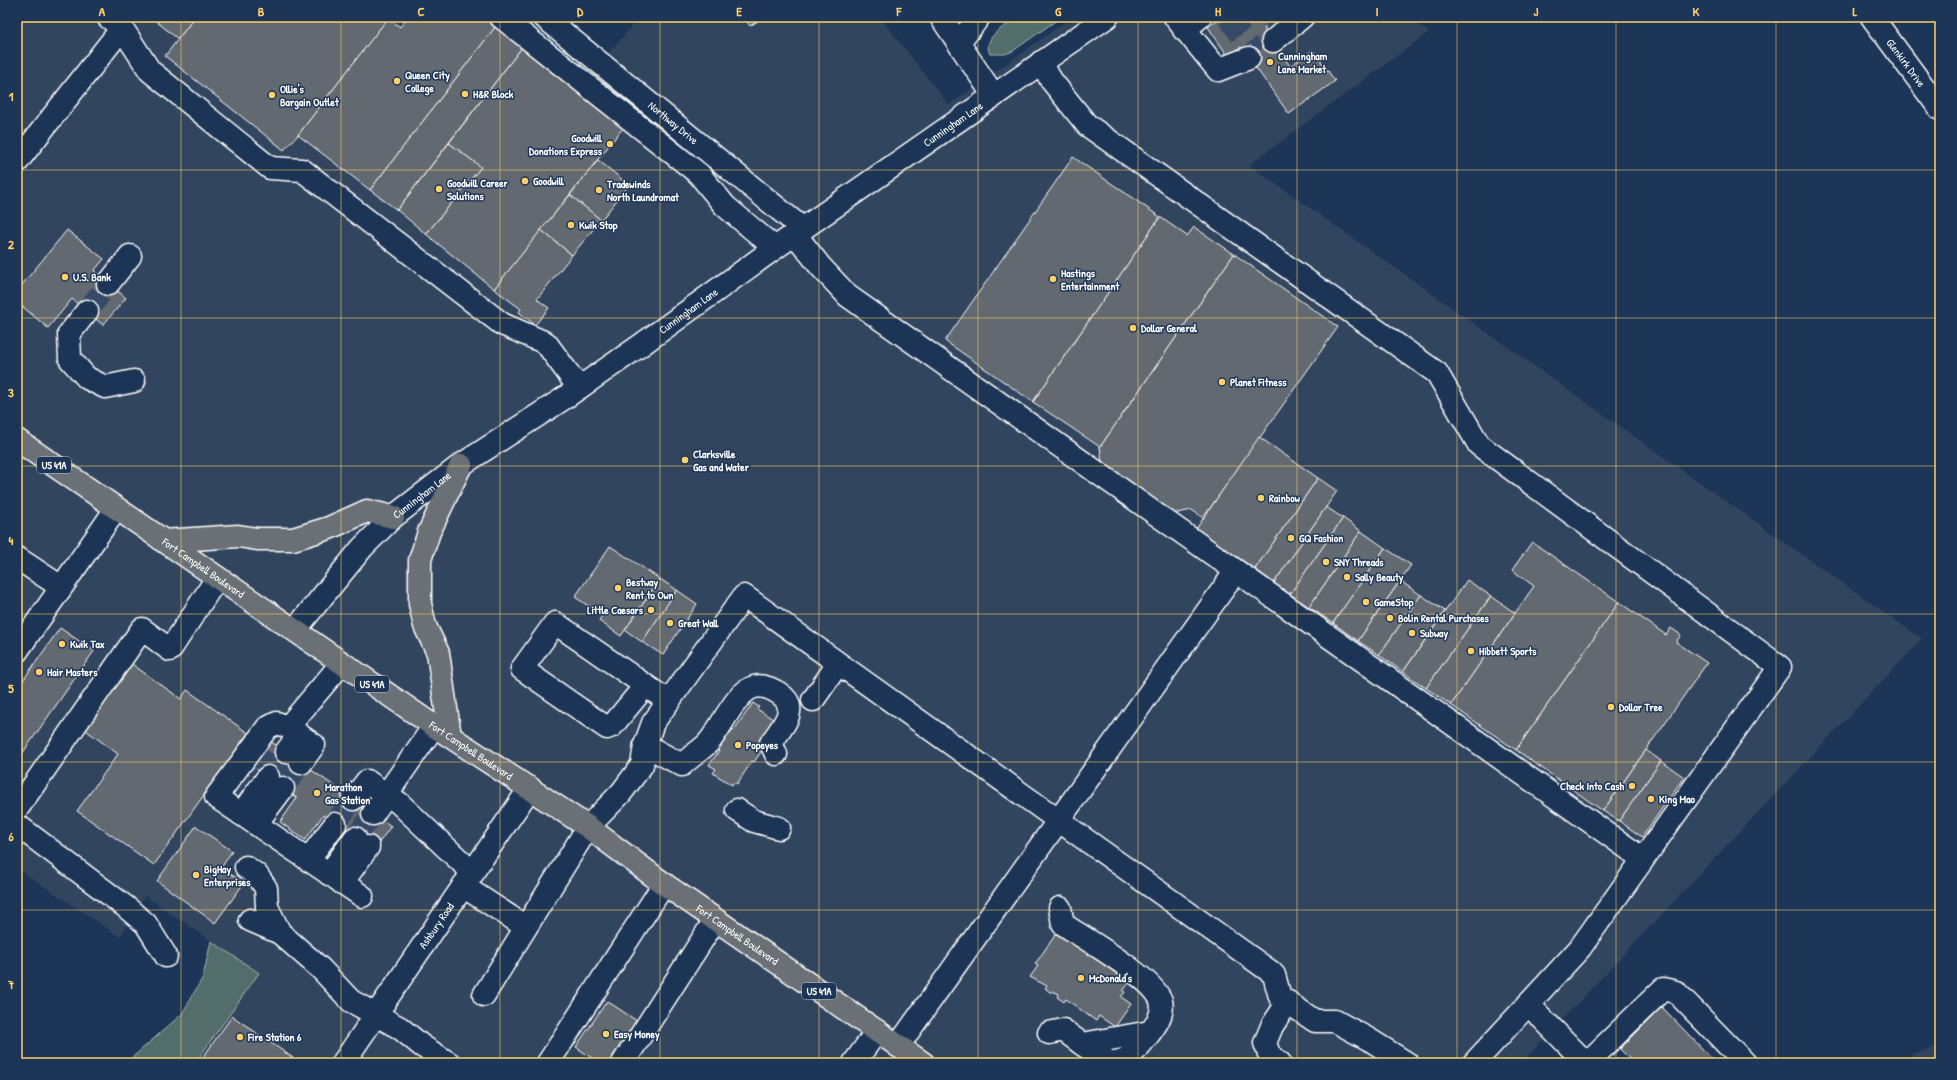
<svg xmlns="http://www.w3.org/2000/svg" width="1957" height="1080" font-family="'Patrick Hand',sans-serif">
  <rect width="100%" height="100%" fill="#1d3557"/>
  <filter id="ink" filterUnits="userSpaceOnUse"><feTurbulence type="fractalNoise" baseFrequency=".025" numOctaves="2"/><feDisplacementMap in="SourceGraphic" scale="8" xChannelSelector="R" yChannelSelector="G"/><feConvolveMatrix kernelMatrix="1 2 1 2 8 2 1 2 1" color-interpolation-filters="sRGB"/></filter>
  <g filter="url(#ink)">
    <g fill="#32455e">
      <path d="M 17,17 L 516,17 L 590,76 L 639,17 L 880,17 L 949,105 L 1072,17 L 1407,17 L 1429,32 L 1249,165 L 1922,639 L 1521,1063 L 195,1063 L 258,973 L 145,896 L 120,937 L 17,868 Z"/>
      <path d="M 1940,1046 L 1940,1063 L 1900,1063 L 1914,1053 Z"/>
    </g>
    <g fill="#526d6b" stroke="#a8b6b5">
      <path d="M 1019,17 L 1061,17 L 1013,51 L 1005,54 L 990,54 C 981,36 1008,25 1019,17 Z"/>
      <path d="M 211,941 L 259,973 L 195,1063 L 126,1063 L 182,1014 L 203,977 Z"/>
    </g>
    <g fill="#64696f" stroke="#fff">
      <path d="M 151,17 L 195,17 L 178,39 Z"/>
      <path d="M 195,17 L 389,17 L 298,135 L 284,150 L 165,56 Z"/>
      <path d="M 408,17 L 485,17 L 496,26 L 370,190 L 298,135 L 388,18 L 400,27 Z"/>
      <path d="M 744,17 L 764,17 L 750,26 Z"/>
      <path d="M 1221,17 L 1282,17 L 1264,29 L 1290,66 L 1313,50 L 1335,81 L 1289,114 L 1241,47 L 1228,56 L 1208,27 Z"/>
      <path d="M 496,26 L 523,46 L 397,210 L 370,190 Z"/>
      <path d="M 523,46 L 623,128 L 494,289 L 426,234 L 481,167 L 449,143 Z"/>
      <path d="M 449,143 L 481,167 L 426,234 L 397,210 Z"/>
      <path d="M 1073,157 L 1160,217 L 1033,402 L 945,341 Z"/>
      <path d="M 598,160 L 629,185 L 601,220 L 570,195 Z"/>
      <path d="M 570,195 L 601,220 L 572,255 L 541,230 Z"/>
      <path d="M 1160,217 L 1187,236 L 1194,227 L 1234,254 L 1100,447 L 1033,402 Z"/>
      <path d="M 67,230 L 104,259 L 94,271 L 126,298 L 103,325 L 72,299 L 48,328 L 17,302 L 17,291 Z"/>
      <path d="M 541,230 L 572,255 L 537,299 L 549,308 L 535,325 L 519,312 L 521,309 L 494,289 Z"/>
      <path d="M 1234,254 L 1338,327 L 1203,518 L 1192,510 L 1172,514 L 1102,462 L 1100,447 Z"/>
      <path d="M 1259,437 L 1318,478 L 1255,569 L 1196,529 Z"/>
      <path d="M 1318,478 L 1337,491 L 1274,583 L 1255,569 Z"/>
      <path d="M 1326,507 L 1343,518 L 1290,594 L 1274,583 Z"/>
      <path d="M 1343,518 L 1361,531 L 1309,607 L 1290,594 Z"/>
      <path d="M 1361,531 L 1385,548 L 1333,623 L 1309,607 Z"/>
      <path d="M 1532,542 L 1619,602 L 1516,750 L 1451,705 L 1534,586 L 1512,570 Z"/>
      <path d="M 610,546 L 660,579 L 621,636 L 599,621 L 602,615 L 575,597 Z"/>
      <path d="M 1385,548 L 1411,565 L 1358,641 L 1333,623 Z"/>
      <path d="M 660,579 L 677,590 L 642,642 L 625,630 Z"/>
      <path d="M 1467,580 L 1491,596 L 1426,688 L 1403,672 Z"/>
      <path d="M 1400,581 L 1421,595 L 1379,655 L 1358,641 Z"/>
      <path d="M 677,590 L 697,604 L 663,655 L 642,642 Z"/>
      <path d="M 1421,595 L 1445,611 L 1403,672 L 1379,655 Z"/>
      <path d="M 1491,596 L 1515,613 L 1451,705 L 1426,688 Z"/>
      <path d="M 1619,602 L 1666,635 L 1671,628 L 1681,635 L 1676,642 L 1707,663 L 1603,811 L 1516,750 Z"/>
      <path d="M 60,628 L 94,651 L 17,761 L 17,689 Z"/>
      <path d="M 129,662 L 181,699 L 187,690 L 248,733 L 154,865 L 77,811 L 118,754 L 83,728 Z"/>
      <path d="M 753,703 L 759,707 L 757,709 L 776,721 L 759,747 L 763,749 L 754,762 L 752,761 L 737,784 L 734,782 L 732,785 L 713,773 L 716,769 L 709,765 L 719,751 L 715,748 L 719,741 L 722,744 L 733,729 L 734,730 Z"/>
      <path d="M 266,738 L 391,826 L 373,851 L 323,815 L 305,840 L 280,822 L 297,798 L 248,763 Z"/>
      <path d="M 1646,750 L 1661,761 L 1619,821 L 1603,811 Z"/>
      <path d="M 1661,761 L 1684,777 L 1642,837 L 1619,821 Z"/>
      <path d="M 196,826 L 232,851 L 221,868 L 244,883 L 215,923 L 157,881 Z"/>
      <path d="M 1059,928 L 1133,978 L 1123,991 L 1125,992 L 1121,997 L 1131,1004 L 1115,1027 L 1099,1016 L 1096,1021 L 1066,999 L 1064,1002 L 1057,997 L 1059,994 L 1057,993 L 1052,991 L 1051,993 L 1045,988 L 1047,986 L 1030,977 L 1038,966 L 1035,964 L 1056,934 L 1059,935 L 1056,932 Z"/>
      <path d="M 607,1001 L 637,1021 L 608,1063 L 599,1063 L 576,1047 Z"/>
      <path d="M 1662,1007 L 1716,1063 L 1633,1063 L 1620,1049 Z"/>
      <path d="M 232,1016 L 293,1058 L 289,1063 L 199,1063 Z"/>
    </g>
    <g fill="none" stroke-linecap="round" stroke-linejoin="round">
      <g stroke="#344968" stroke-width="22" stroke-dasharray="22 11" stroke-linecap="butt">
        <path d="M 1228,17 L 1255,54"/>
        <path d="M 1272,17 L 1276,21"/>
        <path d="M 87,311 L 108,284"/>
        <path d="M 253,767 L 271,742"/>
        <path d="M 268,777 L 286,752"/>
        <path d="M 283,788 L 301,763"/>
        <path d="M 335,824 L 353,799"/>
        <path d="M 355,838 L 373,814"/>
      </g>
      <g stroke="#fff" stroke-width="25">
        <g id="minor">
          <path d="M 108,17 L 122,28 L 150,71 L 270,168 L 302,170 L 502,324 L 546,343 L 579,388"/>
          <path d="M 501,17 L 699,174 L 725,206 L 775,248"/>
          <path id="s1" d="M 544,17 L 803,229"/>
          <path d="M 941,17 L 994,96"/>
          <path d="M 1175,17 L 1218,70 L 1249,58"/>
          <path id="s2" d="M 1872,17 L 1940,109"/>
          <path d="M 1184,30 L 1200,17"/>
          <path d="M 1273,41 L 1302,17"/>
          <path d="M 959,43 L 979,17"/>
          <path d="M 1041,62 L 1051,80 L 1087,125 L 1437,373 L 1479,445 L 1780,667 L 1580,948 L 1474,1063"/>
          <path d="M 17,162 L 122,28"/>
          <path d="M 795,234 L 820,266 L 848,296 L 1643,859"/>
          <path d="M 108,284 L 130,256"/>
          <path d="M 87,311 L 69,334 L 70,359 L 87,378 L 105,387 L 134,381"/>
          <path d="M 17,558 L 61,587"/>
          <path id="s3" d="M 295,630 L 362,548 L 393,517 L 461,465 L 566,397 L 641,345 L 775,248 L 1107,17"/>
          <path d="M 17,651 L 116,509"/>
          <path d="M 645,686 L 612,726 L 607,728 L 522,669 L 555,623 L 668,701"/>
          <path d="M 813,700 L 838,664"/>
          <path d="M 288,727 L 342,663"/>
          <path d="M 645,745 L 682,765 C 690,757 700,751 708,743 C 721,729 735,692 754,687 C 761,685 769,688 775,691 C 803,706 783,725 771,743 L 776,754"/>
          <path d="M 286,752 L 299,735"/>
          <path d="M 301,763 L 314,745 L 288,727 L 277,723 L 267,728 L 216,797 L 362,896"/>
          <path d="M 353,799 L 367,781 L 399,803 L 473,873"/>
          <path d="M 17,809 L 142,629 L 170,650 L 217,578"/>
          <path d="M 737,810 L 754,821 L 779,828"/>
          <path d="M 241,814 L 268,777"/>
          <path d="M 373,814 L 434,726"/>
          <path d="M 256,824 L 283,788"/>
          <path d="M 17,825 L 126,907 L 146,924 L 166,956"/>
          <path d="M 308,860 L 335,824"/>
          <path d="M 246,867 L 257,875 L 266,888 L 267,907 L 280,933 L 321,969 L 351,1001 L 400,1028 L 422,1046 L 449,1063"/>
          <path d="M 329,874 L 355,838"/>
          <path d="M 342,883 L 368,847"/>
          <path d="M 463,886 L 526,927"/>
          <path d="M 1060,908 L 1063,924 C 1085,939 1154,978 1161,1001 C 1165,1015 1153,1029 1145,1039 C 1135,1051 1127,1064 1109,1062 L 1082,1044"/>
          <path d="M 250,920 L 280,933"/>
          <path d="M 484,995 L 588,827 L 621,793 L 642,765 L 645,745 L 653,723 L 744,596 L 1271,972 L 1274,975 L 1280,997 L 1315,1021 L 1335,1021 L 1370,1040 L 1407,1063"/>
          <path d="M 1528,1004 L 1586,1063"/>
          <path d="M 1049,1033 L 1063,1030 L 1082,1044 L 1150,1032"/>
          <path d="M 898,1046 L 1236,571"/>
          <path id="s4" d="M 343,1063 L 530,788"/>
          <path d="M 548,1063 L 664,884"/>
          <path d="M 623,1063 L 715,920"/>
          <path d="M 854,1063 L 877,1031"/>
          <path d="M 1280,1063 L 1269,1054 L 1265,1043 L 1272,1026 L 1288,1002"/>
          <path d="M 1587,1063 L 1663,989 L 1676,992 L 1745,1063"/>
        </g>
      </g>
      <g stroke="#fff" stroke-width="25">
        <g id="highway">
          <path id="s5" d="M 17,440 L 434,726 L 588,827 L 664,884 L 923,1063"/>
          <path d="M 163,541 L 238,536 L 257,539 L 293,539 L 329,528 L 367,511 L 393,517"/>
          <path d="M 450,736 L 438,653 L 425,626 L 420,604 L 420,560 L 429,532 L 461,465"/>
        </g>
      </g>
      <use href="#minor" stroke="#1d3557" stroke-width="22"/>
      <use href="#highway" stroke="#6a7074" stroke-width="22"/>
    </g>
  </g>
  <path fill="none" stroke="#ffd166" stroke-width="1" stroke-opacity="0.55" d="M 181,17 L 181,1063M 341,17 L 341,1063M 500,17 L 500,1063M 660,17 L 660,1063M 819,17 L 819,1063M 978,17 L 978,1063M 1138,17 L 1138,1063M 1297,17 L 1297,1063M 1457,17 L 1457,1063M 1616,17 L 1616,1063M 1776,17 L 1776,1063M 17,170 L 1940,170M 17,318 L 1940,318M 17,466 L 1940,466M 17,614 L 1940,614M 17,762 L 1940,762M 17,910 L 1940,910"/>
  <g fill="#ffd166" stroke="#1d3557" stroke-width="1.5">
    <circle cx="1270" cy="62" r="4"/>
    <circle cx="397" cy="81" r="4"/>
    <circle cx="465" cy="94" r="4"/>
    <circle cx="272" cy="95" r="4"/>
    <circle cx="610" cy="144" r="4"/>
    <circle cx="525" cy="181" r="4"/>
    <circle cx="439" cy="189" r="4"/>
    <circle cx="599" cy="190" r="4"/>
    <circle cx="571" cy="225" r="4"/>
    <circle cx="65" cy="277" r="4"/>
    <circle cx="1053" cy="279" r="4"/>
    <circle cx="1133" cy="328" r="4"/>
    <circle cx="1222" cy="382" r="4"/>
    <circle cx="685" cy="460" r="4"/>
    <circle cx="1261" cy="498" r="4"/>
    <circle cx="1291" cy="538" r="4"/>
    <circle cx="1326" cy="562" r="4"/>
    <circle cx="1347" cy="577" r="4"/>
    <circle cx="618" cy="588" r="4"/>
    <circle cx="1366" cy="602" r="4"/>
    <circle cx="651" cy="610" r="4"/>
    <circle cx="1390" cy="618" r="4"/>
    <circle cx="670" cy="623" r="4"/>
    <circle cx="1412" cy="633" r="4"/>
    <circle cx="62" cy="644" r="4"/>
    <circle cx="1471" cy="651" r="4"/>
    <circle cx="39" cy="672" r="4"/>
    <circle cx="1611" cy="707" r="4"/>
    <circle cx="738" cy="745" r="4"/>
    <circle cx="1632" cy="786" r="4"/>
    <circle cx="317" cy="793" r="4"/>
    <circle cx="1651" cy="799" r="4"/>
    <circle cx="196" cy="875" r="4"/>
    <circle cx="1081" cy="978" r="4"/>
    <circle cx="606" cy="1034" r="4"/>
    <circle cx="240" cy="1037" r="4"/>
  </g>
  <g text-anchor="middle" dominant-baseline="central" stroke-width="3" stroke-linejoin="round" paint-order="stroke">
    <g fill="#1d3557" stroke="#bbc2cd" stroke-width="1">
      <rect x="37" y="457" width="34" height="16" rx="3"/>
      <rect x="355" y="676" width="34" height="16" rx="3"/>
      <rect x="802" y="983" width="34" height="16" rx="3"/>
    </g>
    <g font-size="10" font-weight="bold" fill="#fff">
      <text x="54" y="465">US 41A</text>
      <text x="372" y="684">US 41A</text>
      <text x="819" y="991">US 41A</text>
    </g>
    <g font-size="11" font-weight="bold" fill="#fff" stroke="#1d3557" text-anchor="start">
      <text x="1278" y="56">Cunningham<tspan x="1278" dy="13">Lane Market</tspan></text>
      <text x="405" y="75">Queen City<tspan x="405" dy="13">College</tspan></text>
      <text x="280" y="89">Ollie's<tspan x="280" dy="13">Bargain Outlet</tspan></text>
      <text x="473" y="94">H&amp;R Block</text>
      <text x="602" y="138" text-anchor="end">Goodwill<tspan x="602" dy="13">Donations Express</tspan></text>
      <text x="533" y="181">Goodwill</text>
      <text x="447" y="183">Goodwill Career<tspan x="447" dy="13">Solutions</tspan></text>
      <text x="607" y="184">Tradewinds<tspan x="607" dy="13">North Laundromat</tspan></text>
      <text x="579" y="225">Kwik Stop</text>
      <text x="1061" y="273">Hastings<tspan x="1061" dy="13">Entertainment</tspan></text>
      <text x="73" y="277">U.S. Bank</text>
      <text x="1141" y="328">Dollar General</text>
      <text x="1230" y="382">Planet Fitness</text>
      <text x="693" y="454">Clarksville<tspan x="693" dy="13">Gas and Water</tspan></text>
      <text x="1269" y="498">Rainbow</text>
      <text x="1299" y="538">GQ Fashion</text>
      <text x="1334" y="562">SNY Threads</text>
      <text x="1355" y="577">Sally Beauty</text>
      <text x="626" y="582">Bestway<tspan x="626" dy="13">Rent to Own</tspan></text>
      <text x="1374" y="602">GameStop</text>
      <text x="643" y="610" text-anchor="end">Little Caesars</text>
      <text x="1398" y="618">Bolin Rental Purchases</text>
      <text x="678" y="623">Great Wall</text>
      <text x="1420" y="633">Subway</text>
      <text x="70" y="644">Kwik Tax</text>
      <text x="1479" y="651">Hibbett Sports</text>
      <text x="47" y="672">Hair Masters</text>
      <text x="1619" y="707">Dollar Tree</text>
      <text x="746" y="745">Popeyes</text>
      <text x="1624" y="786" text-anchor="end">Check Into Cash</text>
      <text x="325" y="787">Marathon<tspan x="325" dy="13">Gas Station</tspan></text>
      <text x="1659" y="799">King Mao</text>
      <text x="204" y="869">BigHay<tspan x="204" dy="13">Enterprises</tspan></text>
      <text x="1089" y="978">McDonald's</text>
      <text x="614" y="1034">Easy Money</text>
      <text x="248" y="1037">Fire Station 6</text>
    </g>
    <g font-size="11" fill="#fff" stroke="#1d3557">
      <text stroke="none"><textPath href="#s2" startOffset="57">Glenkirk Drive</textPath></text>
      <text stroke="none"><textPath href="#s1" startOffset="167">Northway Drive</textPath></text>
      <text stroke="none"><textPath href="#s3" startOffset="834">Cunningham Lane</textPath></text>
      <text stroke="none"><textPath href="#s3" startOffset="510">Cunningham Lane</textPath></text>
      <text stroke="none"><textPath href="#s3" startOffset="186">Cunningham Lane</textPath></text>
      <text stroke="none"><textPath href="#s5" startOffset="226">Fort Campbell Boulevard</textPath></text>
      <text stroke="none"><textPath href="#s5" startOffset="550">Fort Campbell Boulevard</textPath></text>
      <text stroke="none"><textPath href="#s4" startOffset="166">Ashbury Road</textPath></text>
      <text stroke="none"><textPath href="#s5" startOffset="874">Fort Campbell Boulevard</textPath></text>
    </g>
  </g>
  <rect width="1957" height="1080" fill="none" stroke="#1d3557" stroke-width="44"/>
  <rect x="22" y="22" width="1913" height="1036" fill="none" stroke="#ffd166" stroke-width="1.5"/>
  <g font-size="13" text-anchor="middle" font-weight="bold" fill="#ffd166">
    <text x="102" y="16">A</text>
    <text x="261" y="16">B</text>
    <text x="421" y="16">C</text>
    <text x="580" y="16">D</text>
    <text x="739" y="16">E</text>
    <text x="899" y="16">F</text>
    <text x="1058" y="16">G</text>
    <text x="1218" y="16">H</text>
    <text x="1377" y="16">I</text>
    <text x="1536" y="16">J</text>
    <text x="1696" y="16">K</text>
    <text x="1855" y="16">L</text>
    <text x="11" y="101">1</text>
    <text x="11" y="249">2</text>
    <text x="11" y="397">3</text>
    <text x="11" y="545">4</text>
    <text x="11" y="693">5</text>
    <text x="11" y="841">6</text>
    <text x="11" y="989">7</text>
  </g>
</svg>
